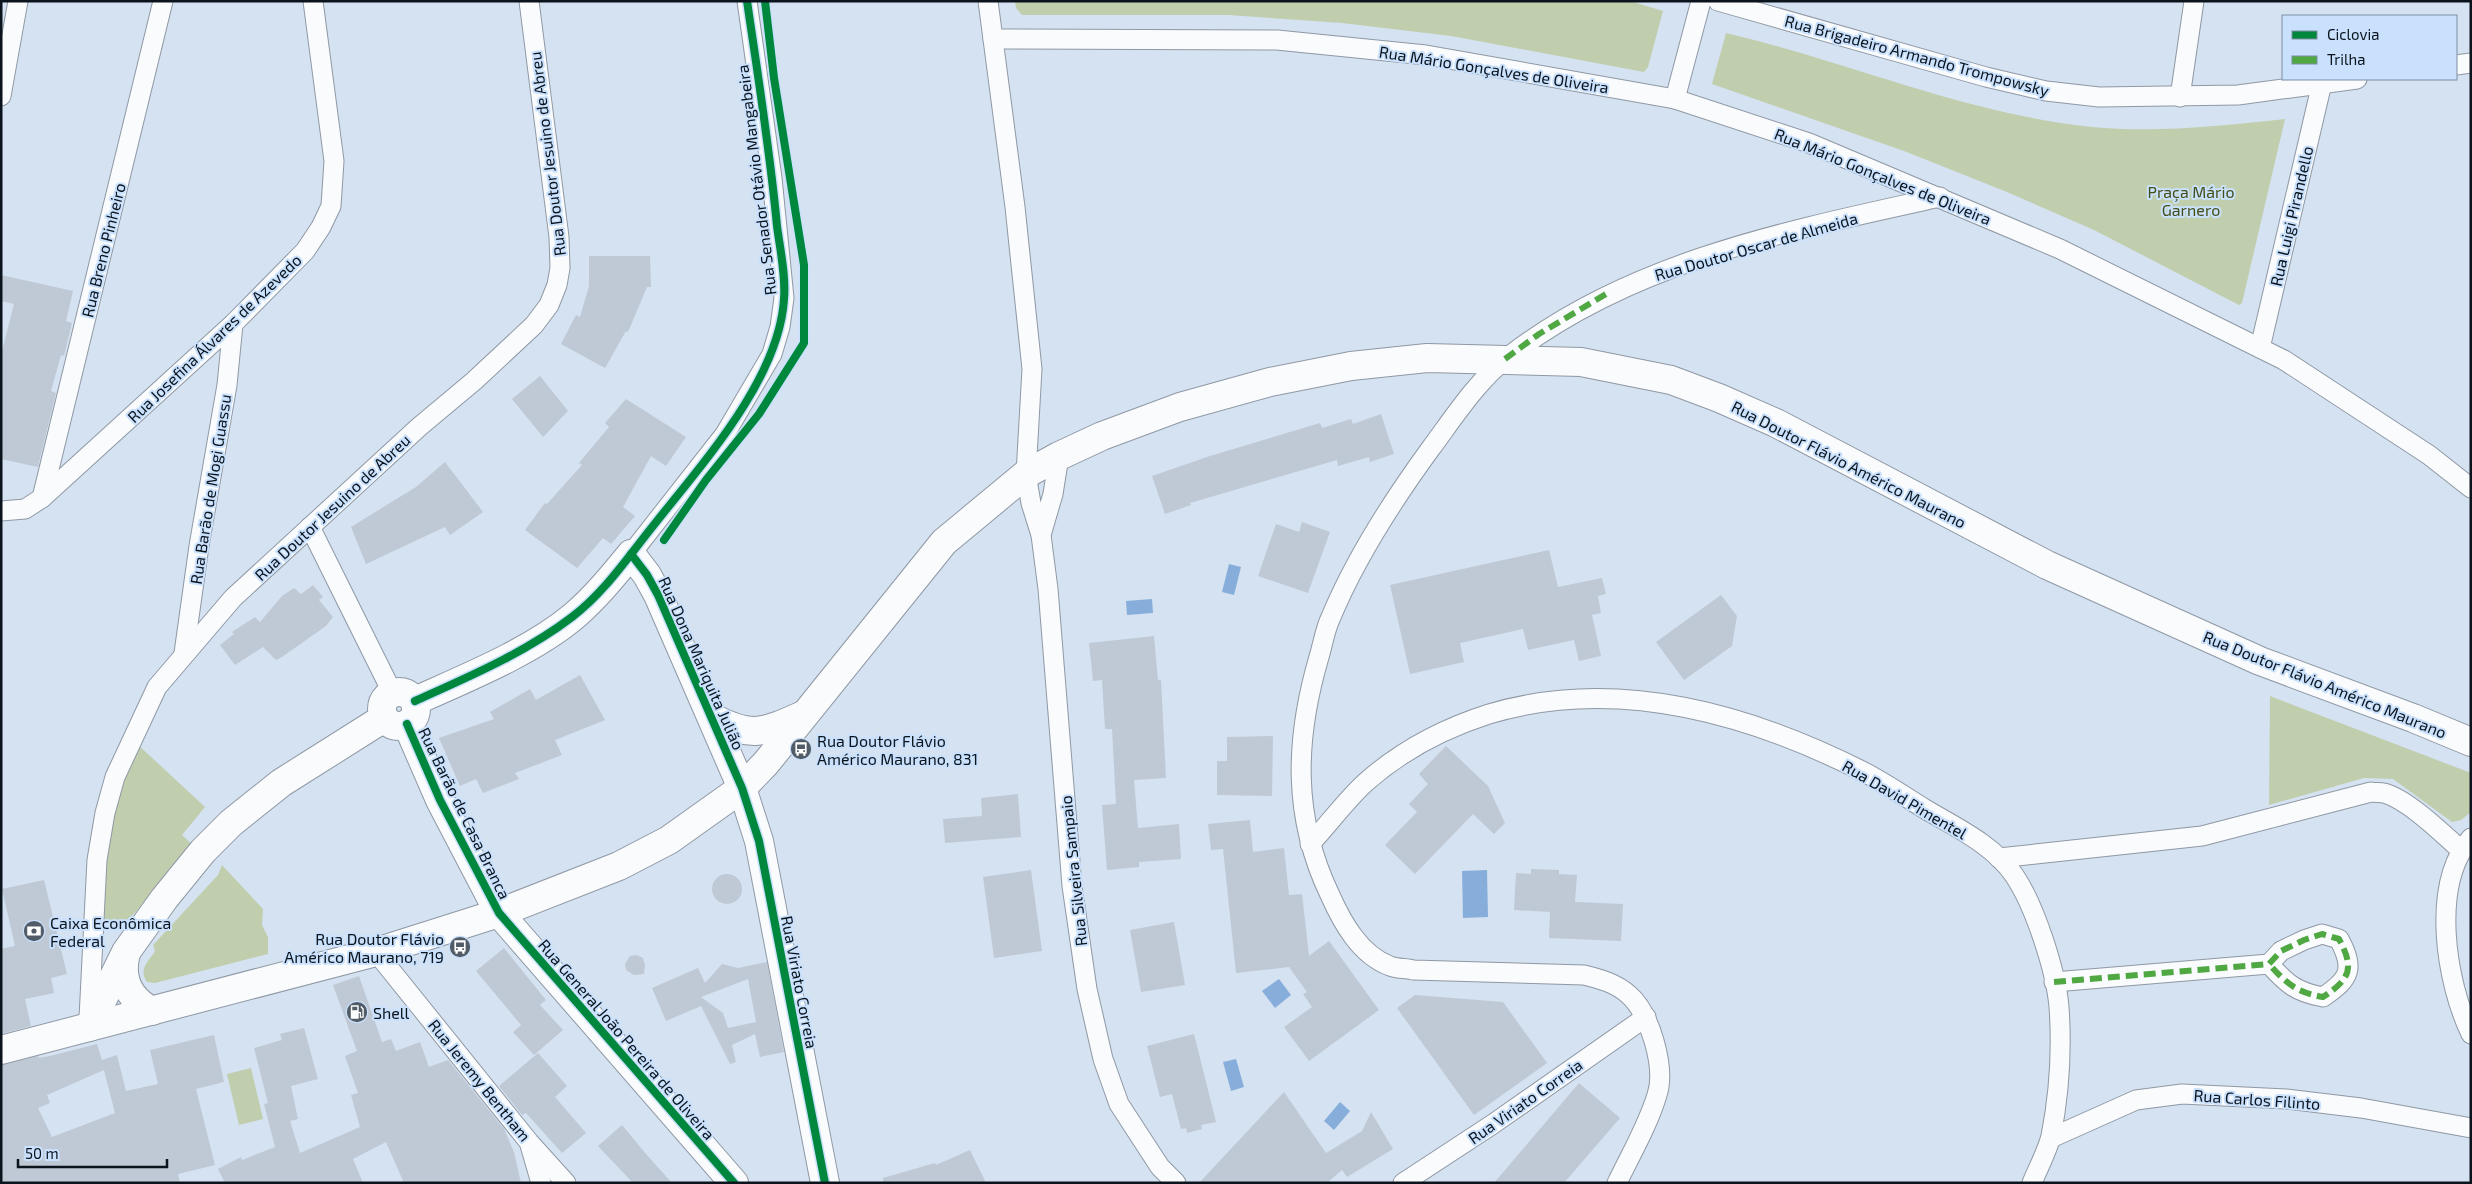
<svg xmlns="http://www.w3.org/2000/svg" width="2472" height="1184" font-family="'Exo 2',sans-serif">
  <rect width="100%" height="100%" fill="#d5e2f1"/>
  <g fill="#c0ceae">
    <path d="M 1015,1 L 1630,1 L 1663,11 L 1648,67 L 1644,72 L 1451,36 L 1342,23 L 1228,15 L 1022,15 L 1016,8 Z"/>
    <path d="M 1726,33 C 1849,62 1966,114 2092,127 C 2157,133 2221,126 2285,119 L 2242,303 L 2239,305 L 2094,230 L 2007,192 L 1904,151 L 1712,84 Z"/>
    <path d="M 2270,696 L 2471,773 L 2471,812 L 2461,820 L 2452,822 L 2393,779 L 2364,778 L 2269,805 Z"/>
    <path d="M 136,743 L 205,807 L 182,835 L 194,846 L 123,926 C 115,928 107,925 104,918 C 98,905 108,832 111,815 C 117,791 128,767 136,743 Z"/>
    <path d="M 222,865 L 263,909 L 262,925 L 268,937 L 268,954 L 155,983 L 147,982 C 138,970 148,962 155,951 L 153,945 L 218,875 Z"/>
    <path d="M 251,1068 L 263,1119 L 239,1125 L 227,1074 Z"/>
  </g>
  <g fill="#87aedb">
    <path d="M 1229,564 L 1241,567 L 1234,595 L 1222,592 Z"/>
    <path d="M 1152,599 L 1153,613 L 1127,615 L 1126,601 Z"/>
    <path d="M 1487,870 L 1488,917 L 1463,918 L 1462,871 Z"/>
    <path d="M 1279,979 L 1291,995 L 1275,1008 L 1262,991 Z"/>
    <path d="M 1236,1059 L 1244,1087 L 1231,1091 L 1223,1062 Z"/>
    <path d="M 1340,1102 L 1350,1111 L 1334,1130 L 1324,1121 Z"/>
  </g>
  <g fill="#bfc9d5" fill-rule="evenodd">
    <path d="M 589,256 L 650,256 L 651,287 L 647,287 L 628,332 L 626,331 L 605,368 L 561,344 L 576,315 L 580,317 L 589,286 Z"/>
    <path d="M 1,275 L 73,291 L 66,321 L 72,323 L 64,356 L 61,355 L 51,391 L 56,393 L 38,467 L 1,459 L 1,355 L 14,304 L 1,301 Z"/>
    <path d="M 540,376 L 568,411 L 543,437 L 512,399 Z"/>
    <path d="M 626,399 L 686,437 L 666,466 L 651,456 L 623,507 L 635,516 L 611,544 L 603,538 L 577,568 L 525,530 L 545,503 L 547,504 L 582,465 L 579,463 L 609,427 L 605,423 Z"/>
    <path d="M 1381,414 L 1394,454 L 1370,462 L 1369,457 L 1338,466 L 1337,460 L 1190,503 L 1191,505 L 1165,514 L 1152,476 L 1210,456 L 1320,423 L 1322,428 L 1351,419 L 1353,424 Z"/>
    <path d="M 445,462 L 483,512 L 450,535 L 445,527 L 366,564 L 351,527 L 416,487 Z"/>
    <path d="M 1302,522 L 1330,532 L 1308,593 L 1258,576 L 1276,524 L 1299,532 Z"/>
    <path d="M 1549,550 L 1558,587 L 1602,578 L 1606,594 L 1598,596 L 1601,613 L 1592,615 L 1601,656 L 1579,661 L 1574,640 L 1528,650 L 1523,629 L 1460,643 L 1464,662 L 1410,674 L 1390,585 Z"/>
    <path d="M 313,585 L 323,597 L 319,600 L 333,617 L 326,626 L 282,657 L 276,660 L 263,647 L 235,665 L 220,645 L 234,634 L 232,632 L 255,617 L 260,622 L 282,596 L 294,588 L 301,594 Z"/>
    <path d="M 1721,595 L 1737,616 L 1732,646 L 1684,680 L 1656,642 Z"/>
    <path d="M 1154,636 L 1158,680 L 1161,680 L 1166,778 L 1134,780 L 1138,828 L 1179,824 L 1181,859 L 1139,862 L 1139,867 L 1107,870 L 1102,805 L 1116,804 L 1112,729 L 1105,729 L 1102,680 L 1093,681 L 1089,643 Z"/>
    <path d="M 580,675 L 605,720 L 555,740 L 562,755 L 515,773 L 519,779 L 483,793 L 476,779 L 460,786 L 439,738 L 494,719 L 490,712 L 530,689 L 536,700 Z"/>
    <path d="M 1273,736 L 1272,796 L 1217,795 L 1217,761 L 1227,761 L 1227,737 Z"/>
    <path d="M 1446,746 L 1488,786 L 1505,823 L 1494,834 L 1473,814 L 1415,874 L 1385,845 L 1417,812 L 1409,804 L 1428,784 L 1419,774 Z"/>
    <path d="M 1018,794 L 1021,837 L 945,843 L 943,819 L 982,816 L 981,798 Z"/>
    <path d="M 1250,820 L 1253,852 L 1284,848 L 1289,895 L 1302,894 L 1309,956 L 1329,941 L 1379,1010 L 1309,1061 L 1284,1027 L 1312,1007 L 1303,994 L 1307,992 L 1289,967 L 1236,973 L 1223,849 L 1211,850 L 1208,824 Z"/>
    <path d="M 1531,869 L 1559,870 L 1559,874 L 1577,875 L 1575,902 L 1623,904 L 1621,941 L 1549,938 L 1550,912 L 1514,910 L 1516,873 L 1531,874 Z"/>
    <path d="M 1031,870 L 1042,951 L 994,958 L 983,877 Z"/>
    <circle cx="727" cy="889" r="15"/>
    <path d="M 44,880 L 67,974 L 51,978 L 54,993 L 25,999 L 31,1026 L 1,1034 L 1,949 L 15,946 L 2,889 Z"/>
    <path d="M 1174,922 L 1185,985 L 1141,992 L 1130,930 Z"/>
    <path d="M 504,948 L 546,1000 L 540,1005 L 563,1030 L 534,1055 L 513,1032 L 521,1025 L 476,971 Z"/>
    <path d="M 637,955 L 643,958 L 645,965 L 644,974 L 634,975 L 626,970 L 625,964 L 630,956 Z"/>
    <path d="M 767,962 L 784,1052 L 760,1057 L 755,1034 L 732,1045 L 736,1062 L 730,1064 L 701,1006 L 666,1021 L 652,988 L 698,968 L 705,983 L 722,964 L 738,968 ZM 748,979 L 756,1022 L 728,1028 L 723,1013 L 701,997 Z"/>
    <path d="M 359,976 L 382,1042 L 391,1039 L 396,1051 L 420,1042 L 429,1067 L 448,1060 L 504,1129 L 514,1152 L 521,1183 L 404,1183 L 386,1142 L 353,1159 L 363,1183 L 225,1183 L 218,1169 L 241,1157 L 242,1160 L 275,1147 L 264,1104 L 268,1103 L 254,1048 L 282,1040 L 280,1034 L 304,1028 L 318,1079 L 291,1086 L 298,1119 L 290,1121 L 300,1153 L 360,1127 L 351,1095 L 358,1093 L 345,1056 L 357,1051 L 333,985 Z"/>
    <path d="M 1415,995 L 1503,1002 L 1547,1063 L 1474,1115 L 1397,1008 Z"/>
    <path d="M 1194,1034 L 1216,1122 L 1201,1125 L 1202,1129 L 1187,1133 L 1186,1128 L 1181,1129 L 1172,1094 L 1160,1097 L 1147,1046 Z"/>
    <path d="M 214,1035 L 224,1082 L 196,1089 L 215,1165 L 178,1174 L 180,1183 L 1,1183 L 1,1065 L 38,1056 L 39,1058 L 50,1056 L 97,1044 L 102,1060 L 117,1055 L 126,1091 L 158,1084 L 150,1050 ZM 104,1070 L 115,1113 L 52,1137 L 38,1108 L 50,1103 L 47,1095 Z"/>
    <path d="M 538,1053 L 567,1086 L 555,1097 L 586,1133 L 562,1153 L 526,1113 L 522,1115 L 499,1086 Z"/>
    <path d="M 1579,1083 L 1620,1118 L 1564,1183 L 1494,1183 Z"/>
    <path d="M 1284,1092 L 1326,1153 L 1362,1131 L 1371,1112 L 1393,1149 L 1347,1177 L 1342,1170 L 1327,1183 L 1199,1183 Z"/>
    <path d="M 622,1125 L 646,1154 L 672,1183 L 633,1183 L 598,1146 Z"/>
    <path d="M 970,1150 L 986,1183 L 883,1183 L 883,1178 L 935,1163 L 936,1165 Z"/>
  </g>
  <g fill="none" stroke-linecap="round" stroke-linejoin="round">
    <g stroke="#8f98a4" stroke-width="21">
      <g id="street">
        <path d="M 988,1 L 1015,207 L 1032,369 L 1026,474 L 1031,503 L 1041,535 L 1048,589 L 1072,886 L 1087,989 L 1103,1059 L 1119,1104 L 1160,1167 L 1176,1183"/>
        <path d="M 1718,1 L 1986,77 L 2046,91 L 2099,97 L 2238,95 L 2357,79"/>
        <path d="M 993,39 L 1277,40 L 1426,55 L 1675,99 L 1809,143 L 2060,249 L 2284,360 L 2429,455 L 2471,488"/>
        <path d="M 2456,65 L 2471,63"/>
        <path d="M 1,96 L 18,1"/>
        <path d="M 2180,97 L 2194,1"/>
        <path d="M 1675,99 L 1701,1"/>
        <path d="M 2260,348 L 2322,83"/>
        <path d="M 42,498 L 163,1"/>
        <path d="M 1,511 L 25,509 L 42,498 L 233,324 L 305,251 L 321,227 L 331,206 L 334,161 L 313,1"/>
        <path d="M 310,527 L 392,692"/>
        <path d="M 1041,535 L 1053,494 L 1059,456"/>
        <path d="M 631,554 L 725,434 L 772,354 L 780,327 L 784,298 L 772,178 L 747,1"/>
        <path d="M 184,653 L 199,546 L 227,385 L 233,324"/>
        <path d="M 2471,838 C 2430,885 2446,982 2471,1034"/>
        <path d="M 1310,844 C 1329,824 1346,800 1366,782 C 1401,751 1445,728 1489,714 C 1616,676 1747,713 1862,771 C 1884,782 1904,796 1925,809 C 1955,827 1994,845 2014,875 C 2035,906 2056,971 2059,1007 C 2062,1049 2059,1095 2051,1136 C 2047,1152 2038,1168 2032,1183"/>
        <path d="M 1999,858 L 2202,836 L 2371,792 C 2376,793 2383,792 2387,794 C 2409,801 2443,834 2461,850"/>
        <path d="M 376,952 L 529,1142 L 566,1183"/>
        <path d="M 2054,982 L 2269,964 L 2281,951 L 2304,940 L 2322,934 L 2339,939 C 2355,969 2350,979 2323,997 C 2296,992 2287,984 2269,964"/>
        <path d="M 89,1018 L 97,860 L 105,813 L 115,777 L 157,687 L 233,598 L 419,427 L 474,381 L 534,325 L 549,305 L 557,285 L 560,268 L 559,237 L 529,1"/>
        <path d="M 2051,1138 L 2136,1100 L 2182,1094 L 2286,1099 L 2361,1108 L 2471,1128"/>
        <path d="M 530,1145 L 541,1183"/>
        <path d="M 1403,1183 L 1493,1124 L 1646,1017"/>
        <path d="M 1617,1183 C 1631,1154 1648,1125 1657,1095 C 1666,1068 1650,1013 1629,995 C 1616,983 1600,979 1584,975 L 1413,970 C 1406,968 1397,969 1390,966 C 1360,955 1342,922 1330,895 C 1292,816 1295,739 1319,657 C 1323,644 1325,629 1331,617 C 1356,557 1393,500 1431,448 C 1454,417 1477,381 1508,357 C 1631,261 1791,230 1940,197"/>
      </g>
    </g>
    <g stroke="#8f98a4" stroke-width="30">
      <g id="primary">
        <circle cx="399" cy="709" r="17"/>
        <path d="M 415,701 C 466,678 531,652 574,616 C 595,598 613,576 631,554 L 647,575 L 658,595 L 742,788 L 759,841 L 825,1183"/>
        <path d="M 713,718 C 752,738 763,733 803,715"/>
        <path d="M 407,724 L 440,800 L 499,913 L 734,1183"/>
        <path d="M 126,953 C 119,979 129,999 152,1011"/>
        <path d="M 89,1027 L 126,952 L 164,899 L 203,851 L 231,823 L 281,783 L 384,718"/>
        <path d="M 1,1050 L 376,952 L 499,913 L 619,866 L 669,840 L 742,788 L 766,763 L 944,542 L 1026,474 L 1059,456 L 1102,436 L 1180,407 L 1270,382 L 1351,366 L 1427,358 L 1581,362 L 1671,380 L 1719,398 L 1776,423 L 2047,565 L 2260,661 L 2413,718 L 2471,742"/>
      </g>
    </g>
    <use href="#street" stroke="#f9fbfd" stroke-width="19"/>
    <use href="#primary" stroke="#f9fbfd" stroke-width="28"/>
    <g stroke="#50a843" stroke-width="6" stroke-dasharray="12 6" stroke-linecap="butt">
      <path d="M 1505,359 L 1539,334 L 1606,294"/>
      <path d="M 2054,982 L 2269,964 L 2281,951 L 2304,940 L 2322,934 L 2339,939 C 2355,969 2350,979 2323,997 C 2296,992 2287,984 2269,964"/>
    </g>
    <g stroke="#c9e1fd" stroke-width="11">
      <g id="cycleway">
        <path d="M 664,540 L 706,480 L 759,414 L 804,343 L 804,265 L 774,78 L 765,1"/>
        <path d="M 631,554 L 647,575 L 658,595 L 742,788 L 759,841 L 825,1183"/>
        <path d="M 415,701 C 468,677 525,653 572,617 C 604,593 628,557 653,526 C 701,465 779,380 784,299 C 786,276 780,249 777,226 C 770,151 758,76 747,1"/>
        <path d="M 407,724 L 440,800 L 499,913 L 734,1183"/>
      </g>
    </g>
    <use href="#cycleway" stroke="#00873e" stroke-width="8"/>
  </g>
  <defs>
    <g id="bus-disc" transform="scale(1.125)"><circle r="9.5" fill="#525c67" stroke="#c9e1fd"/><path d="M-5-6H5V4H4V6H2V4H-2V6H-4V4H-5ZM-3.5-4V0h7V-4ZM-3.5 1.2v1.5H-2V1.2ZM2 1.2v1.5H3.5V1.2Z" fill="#fff"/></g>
    <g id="bank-disc" transform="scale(1.125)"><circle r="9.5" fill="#525c67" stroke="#c9e1fd"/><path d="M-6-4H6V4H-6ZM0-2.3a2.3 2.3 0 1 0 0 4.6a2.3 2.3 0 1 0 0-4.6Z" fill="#fff"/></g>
    <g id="fuel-disc" transform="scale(1.125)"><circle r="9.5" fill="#525c67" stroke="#c9e1fd"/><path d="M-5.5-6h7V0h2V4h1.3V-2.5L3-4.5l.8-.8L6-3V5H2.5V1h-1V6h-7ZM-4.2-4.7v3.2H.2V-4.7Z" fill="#fff"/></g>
  </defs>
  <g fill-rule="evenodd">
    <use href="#bus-disc" x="801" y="749"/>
    <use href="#bank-disc" x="34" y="931"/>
    <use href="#bus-disc" x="460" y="947"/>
    <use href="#fuel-disc" x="357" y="1012"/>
  </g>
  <g text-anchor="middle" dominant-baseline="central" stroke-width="4" stroke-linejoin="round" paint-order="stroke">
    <g font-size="16" fill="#0b141d" stroke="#c9e1fd">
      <text transform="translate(1917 55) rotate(15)">Rua Brigadeiro Armando Trompowsky</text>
      <text transform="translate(1494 69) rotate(9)">Rua Mário Gonçalves de Oliveira</text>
      <text transform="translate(547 154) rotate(-97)">Rua Doutor Jesuino de Abreu</text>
      <text transform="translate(1883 176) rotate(22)">Rua Mário Gonçalves de Oliveira</text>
      <text transform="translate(756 180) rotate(-97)">Rua Senador Otávio Mangabeira</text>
      <text transform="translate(2291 216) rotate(-77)">Rua Luigi Pirandello</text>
      <text transform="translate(1756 246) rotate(-16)">Rua Doutor Oscar de Almeida</text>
      <text transform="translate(103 250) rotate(-76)">Rua Breno Pinheiro</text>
      <text transform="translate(214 338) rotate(-44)">Rua Josefina Álvares de Azevedo</text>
      <text transform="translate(1849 464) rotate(27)">Rua Doutor Flávio Américo Maurano</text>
      <text transform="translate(210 489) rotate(-81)">Rua Barão de Mogi Guassu</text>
      <text transform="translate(332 507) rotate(-43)">Rua Doutor Jesuino de Abreu</text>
      <text transform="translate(702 663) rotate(66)">Rua Dona Mariquita Julião</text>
      <text transform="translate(2325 684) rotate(22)">Rua Doutor Flávio Américo Maurano</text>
      <text transform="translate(1905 799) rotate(30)">Rua David Pimentel</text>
      <text transform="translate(465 813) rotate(64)">Rua Barão de Casa Branca</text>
      <text transform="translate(1073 871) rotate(-96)">Rua Silveira Sampaio</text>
      <text transform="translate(800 982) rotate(79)">Rua Viriato Correia</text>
      <text transform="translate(627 1039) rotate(49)">Rua General João Pereira de Oliveira</text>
      <text transform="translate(480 1080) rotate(51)">Rua Jeremy Bentham</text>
      <text transform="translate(2257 1099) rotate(4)">Rua Carlos Filinto</text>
      <text transform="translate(1525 1101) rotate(-35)">Rua Viriato Correia</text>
    </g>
    <g font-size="16" fill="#454e16" stroke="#c9e1fd">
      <text x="2191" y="191">Praça Mário<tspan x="2191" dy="18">Garnero</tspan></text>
    </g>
    <g font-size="16" fill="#0b141d" stroke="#c9e1fd" text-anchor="start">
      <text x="817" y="740">Rua Doutor Flávio<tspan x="817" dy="18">Américo Maurano, 831</tspan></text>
      <text x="50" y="922">Caixa Econômica<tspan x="50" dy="18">Federal</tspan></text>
      <text x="444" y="938" text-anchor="end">Rua Doutor Flávio<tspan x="444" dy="18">Américo Maurano, 719</tspan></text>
      <text x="373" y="1012">Shell</text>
    </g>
  </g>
  <rect width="2472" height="1184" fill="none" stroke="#0b141d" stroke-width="5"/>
  <rect x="2282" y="15" width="175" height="65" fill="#c9e1fd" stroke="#7d8fa3"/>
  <rect x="2292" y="31" width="25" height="8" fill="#00873e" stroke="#7d8fa3"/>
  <text x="2327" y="40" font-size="15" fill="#0b141d">Ciclovia</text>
  <rect x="2292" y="56" width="25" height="8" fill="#50a843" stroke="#7d8fa3"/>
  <text x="2327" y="65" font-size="15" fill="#0b141d">Trilha</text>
  <path d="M18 1159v8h149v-8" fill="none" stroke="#0b141d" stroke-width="2.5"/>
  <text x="25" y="1159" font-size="15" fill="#0b141d" stroke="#c9e1fd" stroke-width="4" paint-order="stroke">50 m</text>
</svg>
